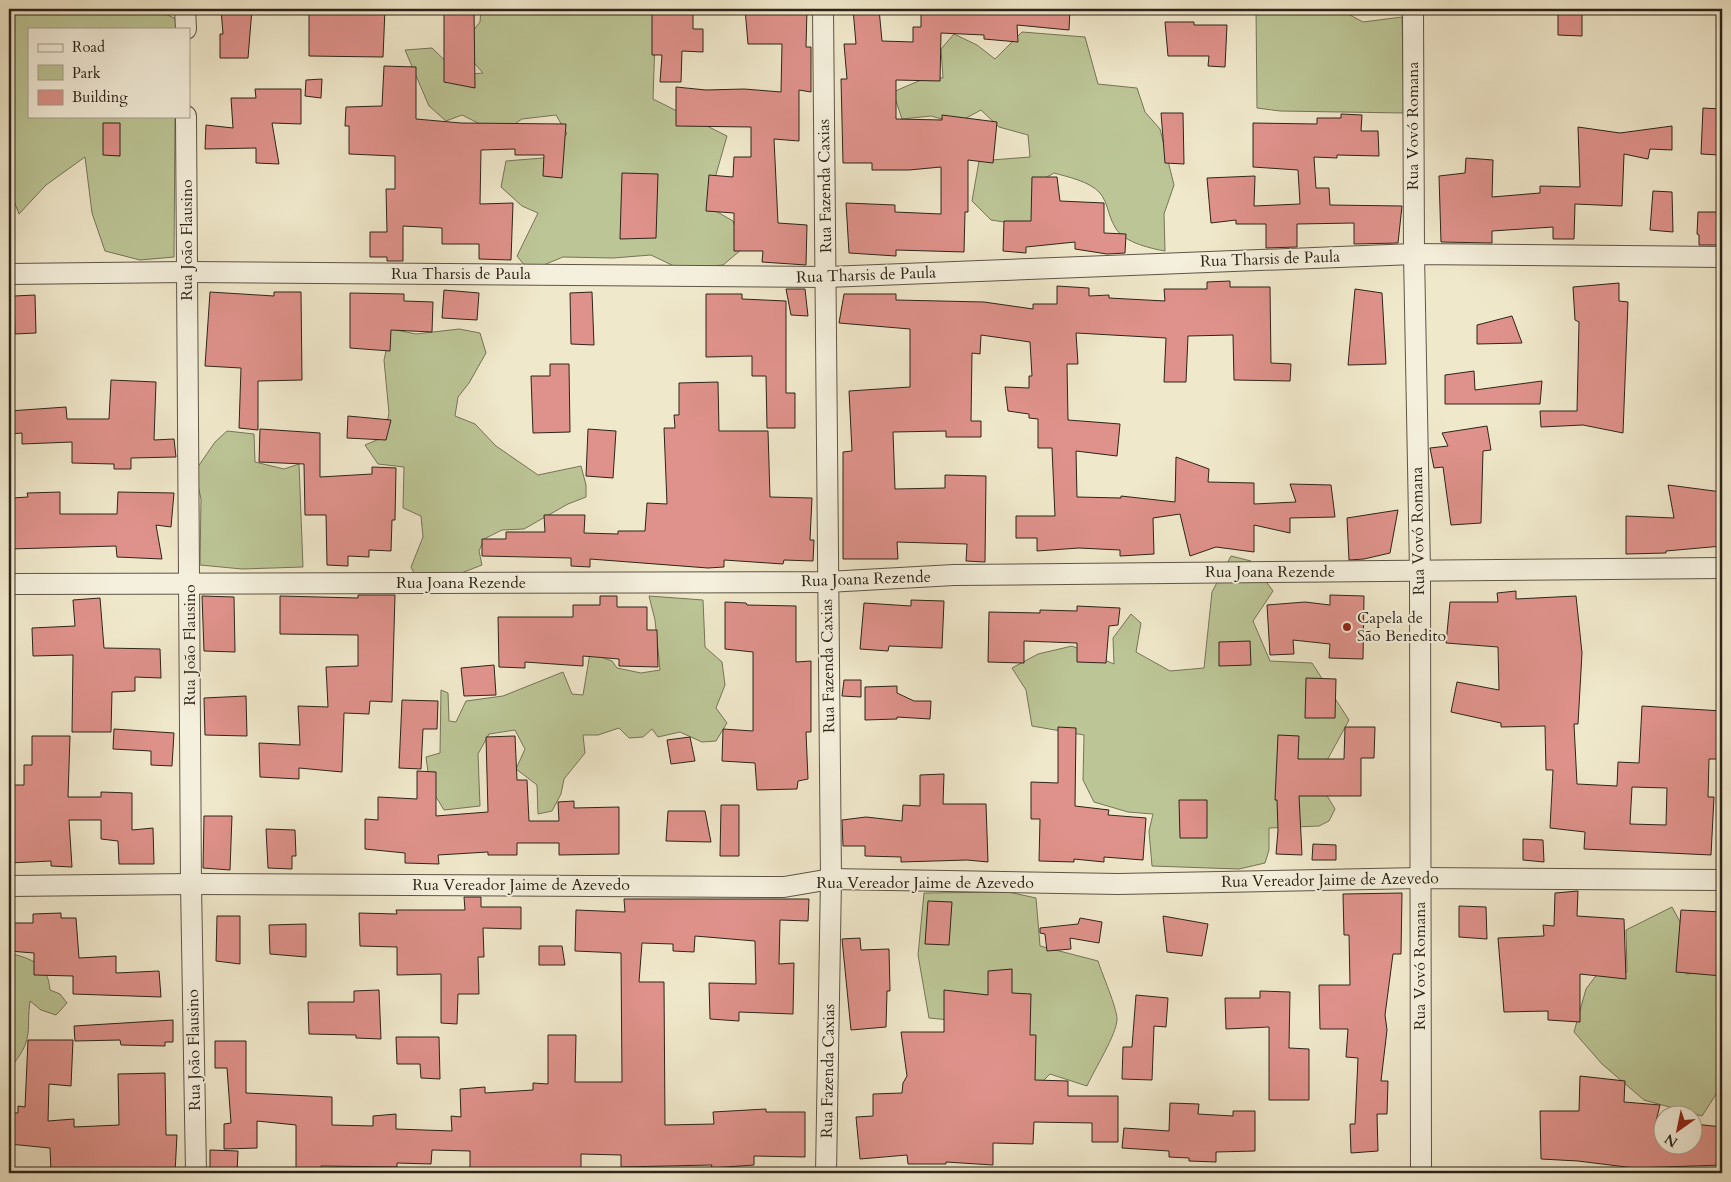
<svg xmlns="http://www.w3.org/2000/svg" width="1731" height="1182" font-family="Cardo,serif">
  <rect width="100%" height="100%" fill="#f0e8cb"/>
  <filter id="stains"><feTurbulence type="fractalNoise" baseFrequency=".004" numOctaves="4"/><feColorMatrix values="0 0 0 0 .2 0 0 0 0 .09 0 0 0 0 .02 0 0 0 .5 -.17"/></filter>
  <radialGradient id="worn" r=".72"><stop offset=".6" stop-color="#630" stop-opacity="0"/><stop offset="1" stop-color="#630" stop-opacity=".3"/></radialGradient>
  <g fill="#bcc596" stroke="#757458">
    <path d="M 9,9 L 155,9 L 176,19 L 176,29 L 29,29 L 29,116 L 175,116 L 174,257 L 140,260 L 105,251 L 92,213 L 85,157 L 46,185 L 19,214 L 9,188 Z"/>
    <path d="M 481,9 L 656,9 L 653,99 L 727,136 L 707,206 L 733,221 L 742,249 L 723,265 L 678,268 L 651,255 L 613,258 L 563,257 L 529,271 L 517,256 L 538,213 L 522,206 L 501,187 L 506,161 L 543,158 L 567,134 L 556,115 L 522,119 L 507,129 L 480,124 L 462,115 L 446,121 L 429,106 L 405,50 L 432,48 L 460,75 L 483,73 L 460,47 L 480,22 Z"/>
    <path d="M 1256,9 L 1339,9 L 1363,22 L 1402,17 L 1404,113 L 1280,111 L 1257,108 Z"/>
    <path d="M 1022,32 L 1085,37 L 1098,84 L 1137,88 L 1145,112 L 1160,129 L 1174,185 L 1164,214 L 1165,251 C 1149,248 1121,242 1114,225 C 1108,215 1108,203 1100,193 C 1089,181 1068,177 1054,173 L 1040,181 L 1040,220 L 1024,225 L 991,220 L 972,201 L 979,161 L 1030,157 L 1028,135 L 999,127 L 981,110 L 957,123 L 931,116 L 902,119 L 893,92 L 928,77 L 943,78 L 941,49 L 954,34 L 977,45 L 995,59 Z"/>
    <path d="M 391,329 L 416,334 L 459,329 L 480,333 L 486,353 L 469,383 L 458,397 L 455,416 L 475,424 L 496,446 L 538,475 L 581,466 L 586,485 L 586,497 L 568,504 L 524,529 L 502,530 L 484,539 L 479,551 L 482,565 L 451,577 L 417,579 L 411,567 L 423,537 L 421,516 L 403,508 L 404,467 L 378,464 L 365,445 L 384,437 L 389,413 L 384,360 Z"/>
    <path d="M 227,431 L 254,434 L 255,462 L 284,469 L 299,464 L 303,567 L 242,569 L 200,565 L 201,499 L 195,471 L 215,442 Z"/>
    <path d="M 1231,556 L 1251,561 L 1273,591 L 1253,621 L 1270,661 L 1312,663 L 1349,720 L 1317,779 L 1335,809 L 1329,821 L 1319,826 L 1269,828 L 1269,850 L 1265,863 L 1239,869 L 1152,866 L 1149,831 L 1153,814 L 1128,812 L 1094,802 L 1083,780 L 1084,735 L 1032,726 L 1026,690 L 1012,668 L 1038,654 L 1072,646 L 1114,664 L 1113,638 L 1131,614 L 1141,623 L 1136,652 L 1170,671 L 1204,668 L 1212,592 Z"/>
    <path d="M 649,596 L 703,600 L 705,647 L 722,662 L 725,685 L 716,708 L 727,723 L 716,741 L 702,742 L 680,732 L 658,737 L 652,729 L 643,737 L 629,738 L 619,728 L 598,735 L 583,735 L 585,753 L 564,779 L 561,794 L 552,811 L 538,814 L 537,785 L 516,769 L 525,749 L 515,730 L 489,734 L 478,754 L 480,806 L 444,810 L 430,787 L 426,757 L 440,753 L 441,690 L 448,693 L 449,721 L 456,722 L 466,701 L 503,696 L 563,672 L 572,694 L 583,695 L 590,653 L 612,661 L 617,668 L 641,673 L 660,670 L 655,620 Z"/>
    <path d="M 1008,892 L 1036,898 L 1040,946 L 1098,961 C 1102,974 1117,1008 1117,1019 C 1117,1034 1094,1070 1087,1086 L 1050,1074 L 1035,1089 L 991,1024 L 929,1018 L 918,955 L 924,893 Z"/>
    <path d="M 1672,907 L 1687,935 L 1686,974 L 1710,972 L 1716,950 L 1722,941 L 1722,1085 L 1702,1116 L 1644,1100 L 1602,1064 L 1574,1032 L 1586,989 L 1601,969 L 1627,972 L 1626,930 Z"/>
    <path d="M 9,953 C 32,959 48,964 50,990 L 60,994 L 67,1003 L 56,1015 L 41,1010 L 30,1001 C 26,1029 34,1038 14,1063 L 9,1061 Z"/>
  </g>
  <g fill="#df928b" stroke="#2e2419" fill-rule="evenodd">
    <path d="M 221,9 L 252,9 L 248,58 L 220,58 L 220,34 L 223,34 Z"/>
    <path d="M 309,9 L 385,9 L 383,57 L 309,56 Z"/>
    <path d="M 444,9 L 474,9 L 475,88 L 444,82 Z"/>
    <path d="M 652,9 L 693,9 L 693,29 L 703,29 L 703,52 L 682,51 L 681,82 L 660,82 L 662,55 L 652,55 Z"/>
    <path d="M 745,9 L 807,9 L 806,47 L 811,47 L 811,92 L 799,90 L 799,141 L 774,139 L 778,223 L 807,225 L 806,265 L 762,262 L 763,251 L 734,251 L 734,213 L 706,211 L 709,175 L 733,177 L 734,157 L 751,157 L 751,127 L 676,126 L 676,87 L 706,90 L 744,89 L 781,92 L 782,44 L 748,44 Z"/>
    <path d="M 853,9 L 879,9 L 882,41 L 913,42 L 913,27 L 921,27 L 921,9 L 1070,9 L 1069,30 L 1017,25 L 1018,42 L 984,39 L 984,35 L 941,33 L 940,81 L 896,80 L 896,119 L 942,120 L 942,115 L 997,122 L 993,163 L 968,160 L 968,212 L 965,212 L 964,252 L 896,250 L 896,256 L 849,253 L 846,203 L 895,205 L 895,212 L 941,214 L 941,167 L 909,170 L 872,170 L 872,163 L 843,163 L 841,79 L 847,79 L 844,44 L 856,44 Z"/>
    <path d="M 1558,9 L 1582,9 L 1582,36 L 1558,35 Z"/>
    <path d="M 1165,22 L 1194,22 L 1194,25 L 1227,25 L 1225,67 L 1208,66 L 1209,56 L 1168,56 Z"/>
    <path d="M 384,66 L 416,67 L 416,119 L 461,123 L 566,124 L 562,178 L 543,176 L 544,155 L 515,155 L 515,149 L 481,150 L 480,204 L 513,203 L 511,260 L 479,259 L 479,244 L 442,244 L 442,228 L 403,226 L 403,261 L 387,261 L 387,257 L 370,257 L 370,232 L 387,232 L 386,189 L 395,189 L 395,156 L 349,154 L 349,126 L 345,126 L 346,107 L 382,106 Z"/>
    <path d="M 322,79 L 321,98 L 305,96 L 306,80 Z"/>
    <path d="M 255,89 L 301,89 L 301,124 L 272,123 L 279,164 L 256,163 L 256,148 L 205,149 L 206,125 L 233,128 L 231,98 L 256,98 Z"/>
    <path d="M 1703,108 L 1721,109 L 1718,155 L 1701,154 Z"/>
    <path d="M 1161,113 L 1183,113 L 1184,164 L 1165,163 Z"/>
    <path d="M 1341,114 L 1362,115 L 1361,131 L 1378,131 L 1379,156 L 1337,155 L 1337,158 L 1314,157 L 1316,188 L 1329,188 L 1330,205 L 1402,206 L 1398,243 L 1354,244 L 1354,223 L 1297,224 L 1297,247 L 1266,248 L 1266,224 L 1236,224 L 1236,220 L 1211,223 L 1207,178 L 1255,176 L 1254,206 L 1300,204 L 1298,170 L 1253,167 L 1253,123 L 1317,124 L 1317,118 L 1341,118 Z"/>
    <path d="M 103,123 L 120,123 L 120,156 L 103,155 Z"/>
    <path d="M 1672,126 L 1672,150 L 1650,149 L 1648,159 L 1624,154 L 1622,206 L 1575,204 L 1574,239 L 1553,239 L 1553,227 L 1492,231 L 1492,243 L 1441,242 L 1439,176 L 1465,173 L 1466,158 L 1493,160 L 1492,197 L 1540,193 L 1540,186 L 1580,187 L 1578,127 L 1620,133 Z"/>
    <path d="M 622,173 L 658,174 L 656,238 L 620,239 Z"/>
    <path d="M 1032,177 L 1057,177 L 1060,201 L 1104,203 L 1104,233 L 1126,234 L 1125,253 L 1107,254 L 1075,249 L 1075,242 L 1026,247 L 1026,253 L 1003,251 L 1004,221 L 1031,221 Z"/>
    <path d="M 1653,191 L 1672,192 L 1673,232 L 1650,230 Z"/>
    <path d="M 1698,212 L 1721,212 L 1722,245 L 1699,245 L 1699,235 L 1697,234 Z"/>
    <path d="M 1230,281 L 1230,287 L 1270,287 L 1271,363 L 1291,364 L 1290,381 L 1234,380 L 1233,335 L 1188,336 L 1186,382 L 1164,382 L 1166,338 L 1076,333 L 1078,364 L 1067,364 L 1068,420 L 1120,424 L 1117,456 L 1076,451 L 1077,497 L 1121,498 L 1121,496 L 1175,502 L 1176,457 L 1209,469 L 1208,482 L 1254,483 L 1254,504 L 1296,502 L 1290,484 L 1331,485 L 1335,517 L 1290,518 L 1290,533 L 1254,525 L 1254,552 L 1216,547 L 1190,556 L 1180,514 L 1153,518 L 1154,554 L 1120,556 L 1120,550 L 1079,548 L 1037,551 L 1037,538 L 1016,538 L 1016,516 L 1055,516 L 1052,448 L 1038,448 L 1038,419 L 1029,418 L 1029,414 L 1008,411 L 1005,387 L 1029,388 L 1029,376 L 1032,376 L 1030,342 L 981,335 L 980,354 L 972,353 L 971,421 L 981,421 L 981,437 L 946,437 L 946,431 L 893,432 L 895,489 L 945,488 L 945,475 L 986,476 L 985,562 L 966,561 L 967,544 L 929,543 L 897,542 L 898,559 L 843,559 L 843,452 L 852,451 L 849,391 L 910,387 L 910,329 L 839,323 L 844,294 L 896,294 L 896,300 L 984,302 L 1033,309 L 1033,304 L 1057,304 L 1057,286 L 1089,288 L 1089,296 L 1109,295 L 1109,298 L 1165,301 L 1164,289 L 1207,289 L 1207,282 Z"/>
    <path d="M 1619,283 L 1619,301 L 1628,302 L 1623,433 L 1583,425 L 1541,427 L 1540,411 L 1577,411 L 1579,322 L 1575,320 L 1573,287 Z"/>
    <path d="M 786,289 L 805,289 L 808,316 L 791,315 Z"/>
    <path d="M 1355,289 L 1382,293 L 1386,364 L 1348,365 Z"/>
    <path d="M 444,290 L 479,293 L 477,320 L 442,318 Z"/>
    <path d="M 210,292 L 274,296 L 274,292 L 301,292 L 302,380 L 258,381 L 258,430 L 239,428 L 241,368 L 205,366 Z"/>
    <path d="M 592,292 L 594,345 L 571,344 L 570,293 Z"/>
    <path d="M 350,293 L 404,294 L 404,301 L 433,302 L 432,332 L 391,330 L 390,351 L 350,348 Z"/>
    <path d="M 706,294 L 742,294 L 742,299 L 786,301 L 786,393 L 795,393 L 795,428 L 767,428 L 766,376 L 752,376 L 752,356 L 706,357 Z"/>
    <path d="M 35,295 L 36,333 L 15,334 L 14,296 Z"/>
    <path d="M 1512,316 L 1522,343 L 1477,344 L 1477,325 Z"/>
    <path d="M 550,364 L 569,364 L 570,432 L 533,433 L 531,376 L 550,376 Z"/>
    <path d="M 1474,371 L 1475,390 L 1542,381 L 1540,404 L 1445,404 L 1445,375 Z"/>
    <path d="M 111,380 L 156,382 L 154,440 L 174,439 L 176,457 L 131,458 L 131,469 L 114,469 L 114,464 L 72,463 L 72,442 L 22,444 L 22,433 L 9,434 L 9,411 L 66,407 L 67,419 L 109,419 Z"/>
    <path d="M 718,382 L 719,431 L 768,431 L 770,497 L 812,498 L 810,540 L 814,540 L 813,561 L 784,560 L 783,564 L 724,560 L 724,567 L 708,568 L 590,559 L 590,567 L 571,566 L 571,558 L 482,556 L 482,539 L 506,539 L 506,532 L 545,532 L 544,515 L 585,515 L 584,533 L 618,534 L 618,531 L 645,531 L 647,503 L 667,504 L 664,428 L 675,428 L 674,415 L 679,415 L 679,383 Z"/>
    <path d="M 348,416 L 391,420 L 386,440 L 347,438 Z"/>
    <path d="M 1487,426 L 1491,450 L 1483,451 L 1481,523 L 1451,525 L 1443,467 L 1434,468 L 1430,448 L 1448,446 L 1442,433 Z"/>
    <path d="M 260,429 L 320,433 L 320,477 L 372,474 L 372,467 L 396,468 L 395,520 L 392,520 L 391,551 L 369,550 L 369,557 L 348,556 L 348,566 L 327,565 L 326,515 L 305,515 L 304,464 L 259,462 Z"/>
    <path d="M 588,429 L 616,431 L 613,478 L 586,476 Z"/>
    <path d="M 1668,485 L 1722,492 L 1722,546 L 1666,551 L 1666,553 L 1626,554 L 1626,516 L 1674,518 Z"/>
    <path d="M 60,492 L 60,514 L 117,514 L 118,492 L 174,493 L 171,527 L 156,525 L 162,559 L 117,557 L 116,546 L 9,549 L 9,504 L 13,504 L 12,498 L 28,497 L 27,493 Z"/>
    <path d="M 1398,510 L 1390,553 L 1364,559 L 1349,560 L 1347,518 Z"/>
    <path d="M 1516,591 L 1516,599 L 1576,596 L 1582,653 L 1578,724 L 1574,724 L 1577,784 L 1617,786 L 1618,762 L 1639,763 L 1642,706 L 1722,711 L 1722,759 L 1709,759 L 1708,797 L 1714,797 L 1711,855 L 1584,849 L 1585,832 L 1550,828 L 1553,770 L 1546,770 L 1545,726 L 1501,727 L 1501,723 L 1451,712 L 1457,682 L 1499,690 L 1498,647 L 1446,643 L 1450,602 L 1498,602 L 1497,593 ZM 1632,787 L 1667,788 L 1666,825 L 1630,824 Z"/>
    <path d="M 358,595 L 395,595 L 392,702 L 370,701 L 369,714 L 344,713 L 342,772 L 299,768 L 299,779 L 260,777 L 259,743 L 300,745 L 298,706 L 328,707 L 326,667 L 358,666 L 358,635 L 280,634 L 280,596 L 358,598 Z"/>
    <path d="M 1330,595 L 1364,596 L 1363,659 L 1329,658 L 1330,644 L 1293,640 L 1294,654 L 1270,655 L 1267,605 L 1305,602 L 1330,605 Z"/>
    <path d="M 202,596 L 234,597 L 235,652 L 204,651 Z"/>
    <path d="M 600,596 L 617,596 L 617,607 L 647,607 L 647,630 L 657,630 L 658,667 L 619,666 L 619,659 L 583,656 L 583,666 L 525,662 L 525,668 L 499,667 L 498,617 L 573,617 L 573,605 L 600,605 Z"/>
    <path d="M 100,598 L 104,648 L 160,649 L 161,678 L 135,677 L 135,691 L 112,692 L 111,732 L 72,732 L 73,655 L 33,656 L 32,628 L 75,626 L 73,600 Z"/>
    <path d="M 911,600 L 944,601 L 942,648 L 889,646 L 888,651 L 860,649 L 864,603 L 911,606 Z"/>
    <path d="M 725,602 L 746,603 L 747,605 L 796,606 L 796,662 L 811,661 L 811,732 L 806,732 L 808,779 L 798,781 L 797,789 L 757,790 L 755,763 L 722,761 L 723,729 L 753,731 L 753,652 L 725,649 Z"/>
    <path d="M 1077,606 L 1120,608 L 1118,625 L 1109,626 L 1106,663 L 1077,662 L 1077,643 L 1024,641 L 1024,663 L 988,662 L 989,612 L 1040,613 L 1040,610 L 1077,611 Z"/>
    <path d="M 1250,641 L 1251,665 L 1219,666 L 1219,642 Z"/>
    <path d="M 494,665 L 496,695 L 464,696 L 461,668 Z"/>
    <path d="M 1306,678 L 1336,679 L 1335,718 L 1305,718 Z"/>
    <path d="M 844,680 L 861,680 L 861,697 L 842,696 Z"/>
    <path d="M 897,686 L 897,693 L 914,701 L 931,701 L 930,719 L 897,717 L 897,719 L 865,720 L 865,687 Z"/>
    <path d="M 246,696 L 247,736 L 205,735 L 204,698 Z"/>
    <path d="M 402,700 L 438,701 L 437,729 L 423,729 L 421,769 L 399,768 Z"/>
    <path d="M 1058,727 L 1076,728 L 1075,806 L 1109,810 L 1108,815 L 1146,818 L 1143,860 L 1104,857 L 1104,862 L 1074,859 L 1074,862 L 1039,861 L 1040,819 L 1031,819 L 1031,782 L 1058,783 Z"/>
    <path d="M 1345,727 L 1375,727 L 1374,758 L 1361,758 L 1361,796 L 1299,796 L 1302,855 L 1276,854 L 1278,830 L 1277,800 L 1275,800 L 1278,735 L 1299,736 L 1298,759 L 1344,759 Z"/>
    <path d="M 114,729 L 174,733 L 172,766 L 151,765 L 151,751 L 113,749 Z"/>
    <path d="M 32,736 L 70,736 L 68,797 L 101,797 L 101,792 L 132,793 L 132,830 L 153,828 L 154,864 L 119,864 L 118,841 L 101,839 L 101,820 L 69,820 L 72,867 L 51,866 L 51,861 L 9,863 L 9,785 L 24,785 L 24,765 L 32,765 Z"/>
    <path d="M 515,736 L 517,780 L 527,780 L 529,821 L 559,821 L 558,802 L 574,801 L 574,808 L 619,807 L 619,854 L 559,855 L 559,843 L 517,843 L 517,855 L 488,855 L 488,852 L 438,855 L 439,864 L 405,863 L 405,853 L 365,849 L 365,819 L 378,820 L 378,797 L 417,799 L 417,771 L 436,772 L 436,816 L 488,812 L 486,737 Z"/>
    <path d="M 690,737 L 695,761 L 671,764 L 667,740 Z"/>
    <path d="M 944,774 L 943,804 L 986,804 L 988,862 L 967,860 L 901,862 L 901,857 L 865,856 L 865,846 L 843,846 L 842,820 L 866,817 L 902,821 L 903,805 L 920,806 L 920,775 Z"/>
    <path d="M 1179,800 L 1207,800 L 1207,838 L 1180,838 Z"/>
    <path d="M 721,805 L 739,805 L 739,856 L 720,856 Z"/>
    <path d="M 668,811 L 705,811 L 711,842 L 666,841 Z"/>
    <path d="M 204,816 L 232,816 L 230,870 L 203,868 Z"/>
    <path d="M 266,829 L 295,830 L 296,856 L 292,856 L 292,869 L 268,868 Z"/>
    <path d="M 1523,839 L 1543,840 L 1544,862 L 1523,860 Z"/>
    <path d="M 1313,844 L 1336,845 L 1336,860 L 1312,860 Z"/>
    <path d="M 1578,891 L 1577,916 L 1624,919 L 1626,979 L 1580,974 L 1580,1022 L 1548,1020 L 1548,1011 L 1504,1012 L 1498,938 L 1544,936 L 1543,925 L 1554,926 L 1555,893 Z"/>
    <path d="M 1402,893 L 1401,954 L 1393,954 L 1385,1015 L 1387,1030 L 1381,1081 L 1388,1081 L 1387,1114 L 1377,1114 L 1378,1151 L 1351,1153 L 1350,1124 L 1355,1124 L 1358,1058 L 1346,1057 L 1348,1029 L 1320,1029 L 1319,985 L 1350,985 L 1349,935 L 1344,935 L 1343,894 Z"/>
    <path d="M 464,897 L 481,897 L 481,907 L 521,907 L 521,929 L 483,928 L 484,957 L 478,957 L 479,994 L 458,994 L 457,1024 L 441,1023 L 441,974 L 397,975 L 397,947 L 360,946 L 359,913 L 397,914 L 396,910 L 465,910 Z"/>
    <path d="M 624,899 L 809,899 L 808,921 L 780,920 L 779,964 L 794,963 L 793,1014 L 739,1012 L 739,1021 L 710,1019 L 709,983 L 756,984 L 755,941 L 695,936 L 694,952 L 673,951 L 673,944 L 642,943 L 639,982 L 664,982 L 665,1125 L 714,1124 L 713,1112 L 766,1109 L 766,1112 L 805,1112 L 805,1157 L 754,1156 L 754,1165 L 711,1168 L 712,1165 L 621,1167 L 621,1155 L 581,1154 L 581,1173 L 538,1173 L 519,1171 L 488,1173 L 470,1173 L 470,1151 L 432,1150 L 431,1164 L 397,1163 L 397,1167 L 321,1166 L 321,1173 L 296,1172 L 296,1125 L 257,1121 L 257,1148 L 224,1149 L 224,1124 L 231,1123 L 227,1068 L 215,1068 L 215,1041 L 246,1041 L 246,1093 L 332,1097 L 332,1125 L 373,1126 L 373,1116 L 396,1114 L 396,1129 L 452,1131 L 451,1116 L 461,1117 L 460,1089 L 485,1087 L 485,1093 L 533,1090 L 533,1083 L 548,1084 L 548,1035 L 576,1035 L 575,1082 L 622,1082 L 621,953 L 575,951 L 576,910 L 625,912 Z"/>
    <path d="M 928,901 L 952,902 L 949,945 L 925,944 Z"/>
    <path d="M 1459,906 L 1486,907 L 1487,939 L 1459,937 Z"/>
    <path d="M 1681,910 L 1722,912 L 1722,976 L 1676,972 Z"/>
    <path d="M 61,913 L 61,918 L 76,918 L 79,958 L 116,956 L 116,973 L 159,971 L 161,997 L 73,994 L 73,976 L 34,975 L 34,953 L 9,951 L 9,923 L 33,923 L 33,914 Z"/>
    <path d="M 217,916 L 240,916 L 240,964 L 216,961 Z"/>
    <path d="M 1163,916 L 1208,924 L 1202,956 L 1167,952 Z"/>
    <path d="M 1080,918 L 1102,922 L 1099,943 L 1070,938 L 1071,949 L 1047,951 L 1045,934 L 1040,933 L 1040,928 L 1078,924 Z"/>
    <path d="M 306,924 L 306,957 L 270,954 L 269,925 Z"/>
    <path d="M 860,938 L 861,950 L 889,949 L 890,991 L 887,991 L 886,1027 L 851,1030 L 842,939 Z"/>
    <path d="M 539,946 L 562,946 L 565,965 L 539,965 Z"/>
    <path d="M 1012,969 L 1012,993 L 1031,994 L 1030,1035 L 1036,1035 L 1035,1080 L 1068,1081 L 1068,1096 L 1118,1096 L 1118,1142 L 1092,1142 L 1092,1123 L 1034,1122 L 1033,1144 L 993,1143 L 993,1165 L 946,1162 L 946,1164 L 908,1164 L 907,1155 L 860,1159 L 856,1117 L 873,1116 L 873,1094 L 902,1093 L 903,1083 L 907,1076 L 901,1032 L 944,1032 L 944,990 L 988,995 L 988,971 Z"/>
    <path d="M 379,990 L 381,1039 L 356,1038 L 356,1035 L 309,1034 L 308,1002 L 354,1002 L 354,991 Z"/>
    <path d="M 1260,991 L 1290,992 L 1289,1048 L 1309,1049 L 1309,1100 L 1269,1100 L 1269,1027 L 1226,1029 L 1225,998 L 1260,998 Z"/>
    <path d="M 1136,995 L 1168,998 L 1166,1027 L 1154,1026 L 1152,1080 L 1122,1079 L 1123,1047 L 1132,1047 Z"/>
    <path d="M 173,1020 L 173,1042 L 165,1042 L 165,1046 L 121,1045 L 120,1040 L 75,1041 L 74,1026 Z"/>
    <path d="M 396,1037 L 439,1037 L 440,1079 L 421,1078 L 420,1064 L 397,1064 Z"/>
    <path d="M 28,1040 L 73,1040 L 71,1086 L 49,1084 L 48,1121 L 74,1119 L 74,1127 L 119,1125 L 118,1074 L 165,1073 L 166,1135 L 177,1135 L 175,1173 L 51,1172 L 50,1148 L 9,1144 L 9,1113 L 18,1113 L 18,1106 L 25,1107 Z"/>
    <path d="M 1580,1076 L 1625,1081 L 1624,1102 L 1660,1105 L 1656,1121 L 1664,1121 L 1664,1144 L 1694,1144 L 1694,1124 L 1722,1127 L 1722,1165 L 1634,1168 L 1578,1161 L 1541,1159 L 1540,1111 L 1579,1111 Z"/>
    <path d="M 1170,1103 L 1199,1104 L 1198,1114 L 1233,1116 L 1233,1111 L 1255,1111 L 1255,1151 L 1216,1152 L 1216,1162 L 1189,1161 L 1189,1158 L 1169,1157 L 1169,1151 L 1122,1148 L 1124,1128 L 1169,1131 Z"/>
    <path d="M 210,1150 L 238,1151 L 237,1173 L 210,1170 Z"/>
  </g>
  <g fill="none" stroke-linecap="round" stroke-linejoin="round">
    <g stroke="#5e5546" stroke-width="22">
      <g id="street">
        <path d="M 185,9 L 186,29"/>
        <path d="M 823,9 L 831,879 L 826,1173"/>
        <path d="M 1413,9 L 1414,254 L 1420,571 L 1421,1173"/>
        <path d="M 186,116 L 191,884 L 196,1173"/>
        <path d="M 9,274 L 187,272 L 827,277 L 1414,254 L 1722,257"/>
        <path d="M 9,584 L 827,582 L 954,575 L 1722,568"/>
        <path d="M 9,886 L 191,884 L 784,887 L 831,879 L 1118,884 L 1420,878 L 1722,880"/>
      </g>
    </g>
    <use href="#street" stroke="#f5f0dd" stroke-width="20"/>
  </g>
  <circle fill="#8f2418" stroke="#f5f0dd" stroke-width="2" cx="1347" cy="627" r="5"/>
  <g text-anchor="middle" dominant-baseline="central" stroke-width="4" stroke-linejoin="round" paint-order="stroke">
    <g font-size="16" fill="#2e2419" stroke="#f5f0dd">
      <text transform="translate(1413 126) rotate(-90)">Rua Vovó Romana</text>
      <text transform="translate(825 186) rotate(-91)">Rua Fazenda Caxias</text>
      <text transform="translate(187 240) rotate(-90)">Rua João Flausino</text>
      <text transform="translate(1270 259) rotate(-2)">Rua Tharsis de Paula</text>
      <text x="461" y="274">Rua Tharsis de Paula</text>
      <text transform="translate(866 275) rotate(-2)">Rua Tharsis de Paula</text>
      <text transform="translate(1418 531) rotate(-91)">Rua Vovó Romana</text>
      <text x="1270" y="572">Rua Joana Rezende</text>
      <text transform="translate(866 579) rotate(-2)">Rua Joana Rezende</text>
      <text x="461" y="583">Rua Joana Rezende</text>
      <text transform="translate(190 645) rotate(-90)">Rua João Flausino</text>
      <text transform="translate(828 666) rotate(-91)">Rua Fazenda Caxias</text>
      <text transform="translate(1330 880) rotate(-1)">Rua Vereador Jaime de Azevedo</text>
      <text x="925" y="883">Rua Vereador Jaime de Azevedo</text>
      <text x="521" y="885">Rua Vereador Jaime de Azevedo</text>
      <text transform="translate(1420 966) rotate(-90)">Rua Vovó Romana</text>
      <text transform="translate(194 1050) rotate(-91)">Rua João Flausino</text>
      <text transform="translate(828 1071) rotate(-89)">Rua Fazenda Caxias</text>
    </g>
    <g font-size="16" fill="#2e2419" stroke="#f5f0dd" text-anchor="start">
      <text x="1357" y="618">Capela de<tspan x="1357" dy="18">São Benedito</tspan></text>
    </g>
  </g>
  <rect width="1731" height="1182" fill="none" stroke="#f0e8cb" stroke-width="30"/>
  <rect x="10" y="10" width="1711" height="1162" fill="none" stroke="#2e2419" stroke-width="2.5"/>
  <rect x="15" y="15" width="1701" height="1152" fill="none" stroke="#2e2419"/>
  <rect x="28" y="28" width="162" height="90" fill="#f5f0dd" stroke="#a59e8f"/>
  <rect x="38" y="44" width="25" height="8" fill="#f5f0dd" stroke="#a59e8f"/>
  <text x="72" y="52" font-size="15" fill="#2e2419">Road</text>
  <rect x="38" y="65" width="25" height="15" fill="#bcc596" stroke="#a59e8f"/>
  <text x="72" y="78" font-size="15" fill="#2e2419">Park</text>
  <rect x="38" y="90" width="25" height="15" fill="#df928b" stroke="#a59e8f"/>
  <text x="72" y="102" font-size="15" fill="#2e2419">Building</text>
  <g transform="translate(1678 1130) rotate(213)"><circle r="24" fill="#f5f0dd" stroke="#a59e8f"/>
  <path d="M0-4L9 19L0 12L-9 19Z" fill="#8f2418"/>
  <text y="-8" font-size="14" font-weight="bold" text-anchor="middle" fill="#2e2419">N</text>
  </g>
  <rect width="100%" height="100%" filter="url(#stains)"/>
  <rect width="100%" height="100%" fill="url(#worn)"/>
</svg>
